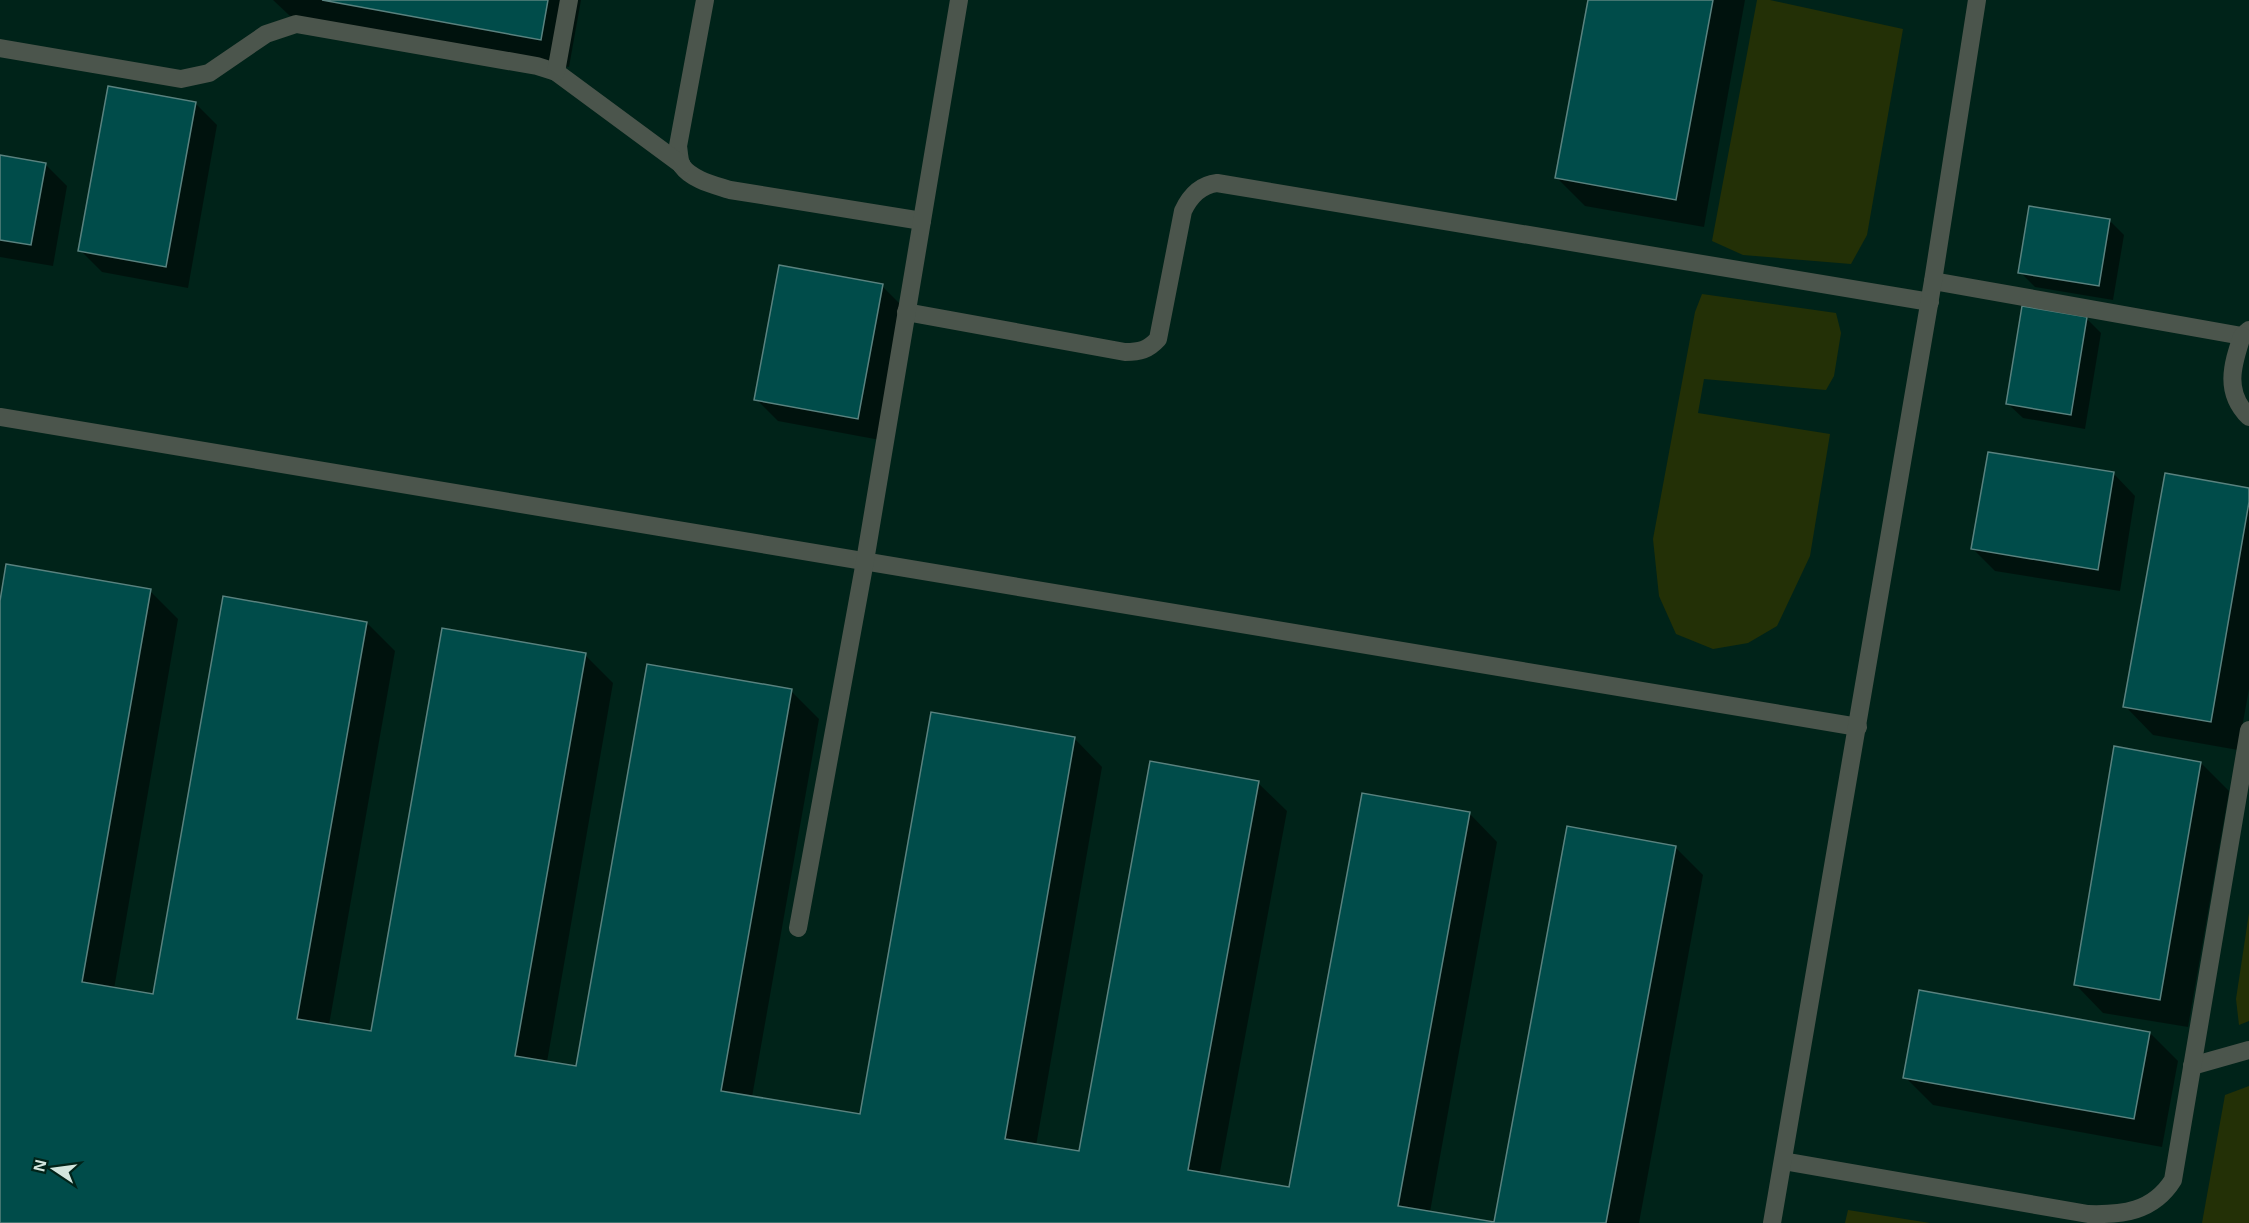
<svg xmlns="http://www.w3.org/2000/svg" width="2249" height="1223" font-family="Arial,sans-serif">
  <rect width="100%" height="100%" fill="#002319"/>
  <g fill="#233006">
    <path d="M 1757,0 L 1770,0 L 1903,29 L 1867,235 L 1851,264 L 1743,255 L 1712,241 Z"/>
    <path d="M 1702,294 L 1836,313 L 1841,333 L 1834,376 L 1826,390 L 1704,379 L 1698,413 L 1830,434 L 1810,556 L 1777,626 L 1748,643 L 1713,649 L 1676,634 L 1659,596 L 1653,539 L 1695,312 Z"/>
    <path d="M 2249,913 L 2249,1021 L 2239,1025 L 2236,999 Z"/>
    <path d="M 2249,1086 L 2249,1223 L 2202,1223 L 2225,1095 Z"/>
    <path d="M 1848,1210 L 1930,1223 L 1845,1223 Z"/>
  </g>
  <g fill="#0007">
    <path d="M 273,0 L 581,0 L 569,67 L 290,16 Z"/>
    <path d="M 1589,0 L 1745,0 L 1704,227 L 1585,206 L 1557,178 Z"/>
    <path d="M 195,103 L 217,125 L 188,288 L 102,272 L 80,250 Z"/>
    <path d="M 0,156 L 45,164 L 67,186 L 53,266 L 0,257 Z"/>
    <path d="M 2109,220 L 2124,235 L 2113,300 L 2035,287 L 2020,272 Z"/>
    <path d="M 882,286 L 904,308 L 880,440 L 778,421 L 756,399 Z"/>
    <path d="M 2086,318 L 2101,333 L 2085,429 L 2023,418 L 2008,404 Z"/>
    <path d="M 2114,474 L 2135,496 L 2120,591 L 1995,571 L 1973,549 Z"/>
    <path d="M 2249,489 L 2249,689 L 2238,750 L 2153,735 L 2125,706 Z"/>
    <path d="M 150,591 L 178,619 L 114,989 L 154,996 L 367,623 L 395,651 L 329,1025 L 372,1033 L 585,655 L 613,683 L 547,1062 L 577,1068 L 791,691 L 819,719 L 752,1097 L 861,1116 L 1074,738 L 1102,767 L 1036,1146 L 1080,1153 L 1258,783 L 1287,811 L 1219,1177 L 1290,1189 L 1469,813 L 1497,842 L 1430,1212 L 1493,1223 L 0,1223 L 0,609 Z"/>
    <path d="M 2201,763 L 2229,791 L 2188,1027 L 2103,1013 L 2075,984 Z"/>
    <path d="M 1675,847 L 1703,875 L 1639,1223 L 1495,1223 Z"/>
    <path d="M 2150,1033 L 2178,1061 L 2162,1147 L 1933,1105 L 1905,1077 Z"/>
  </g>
  <g fill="#004c4a" stroke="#59827f" stroke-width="1.5">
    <path d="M 322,0 L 548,0 L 541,40 Z"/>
    <path d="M 1588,0 L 1713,0 L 1676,200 L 1555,178 Z"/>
    <path d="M 108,86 L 196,102 L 166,267 L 78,251 Z"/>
    <path d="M 0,155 L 46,163 L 31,245 L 0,240 Z"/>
    <path d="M 2029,206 L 2110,219 L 2099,286 L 2018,273 Z"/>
    <path d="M 779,265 L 883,284 L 858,419 L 754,400 Z"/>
    <path d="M 2022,306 L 2087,317 L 2071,415 L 2006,404 Z"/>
    <path d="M 1988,452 L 2114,472 L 2098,570 L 1971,549 Z"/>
    <path d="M 2165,473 L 2249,488 L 2249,502 L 2211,722 L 2123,707 Z"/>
    <path d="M 6,564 L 151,589 L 82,982 L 153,994 L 223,596 L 367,622 L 297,1019 L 371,1031 L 442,628 L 586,653 L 515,1056 L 576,1066 L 647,664 L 792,689 L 721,1091 L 860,1114 L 931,712 L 1075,737 L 1005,1139 L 1079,1151 L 1150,761 L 1259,781 L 1188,1170 L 1289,1187 L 1362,793 L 1470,812 L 1398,1206 L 1494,1222 L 1567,826 L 1676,846 L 1606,1223 L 0,1223 L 0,601 Z"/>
    <path d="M 2114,746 L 2201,762 L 2160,1000 L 2074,985 Z"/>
    <path d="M 1919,990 L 2150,1032 L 2134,1119 L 1903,1078 Z"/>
  </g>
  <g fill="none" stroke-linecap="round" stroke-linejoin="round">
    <g stroke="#4b554c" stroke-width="18">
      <path d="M 705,0 L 678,146 C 679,152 679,161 682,166 C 692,180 715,185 730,190 L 922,221"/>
      <path d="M 0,48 L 181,79 L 209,73 L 266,34 L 296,24 L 537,66 L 556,72 L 682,165"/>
      <path d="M 556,72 L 569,0"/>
      <path d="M 1933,281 L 2242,336 L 2249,330"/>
      <path d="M 906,312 L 1125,352 C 1140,352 1148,350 1158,339 L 1183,211 C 1190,196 1200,185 1217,183 L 1930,302"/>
      <path d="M 2242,336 C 2232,366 2224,392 2249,417"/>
      <path d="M 0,417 L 1858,727"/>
      <path d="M 798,928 L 865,561 L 959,0"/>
      <path d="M 2192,1066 L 2249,1050"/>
      <path d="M 1783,1161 L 2088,1214 C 2122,1215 2153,1212 2173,1180 L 2249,730"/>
      <path d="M 1772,1223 L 1933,281 L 1977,0"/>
    </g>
  </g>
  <g transform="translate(54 1169) rotate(283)" stroke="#002319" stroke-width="4.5" paint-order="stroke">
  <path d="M0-4.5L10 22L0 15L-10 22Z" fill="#d2e5dd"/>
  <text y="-9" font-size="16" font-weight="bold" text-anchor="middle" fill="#d2e5dd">N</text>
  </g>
</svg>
